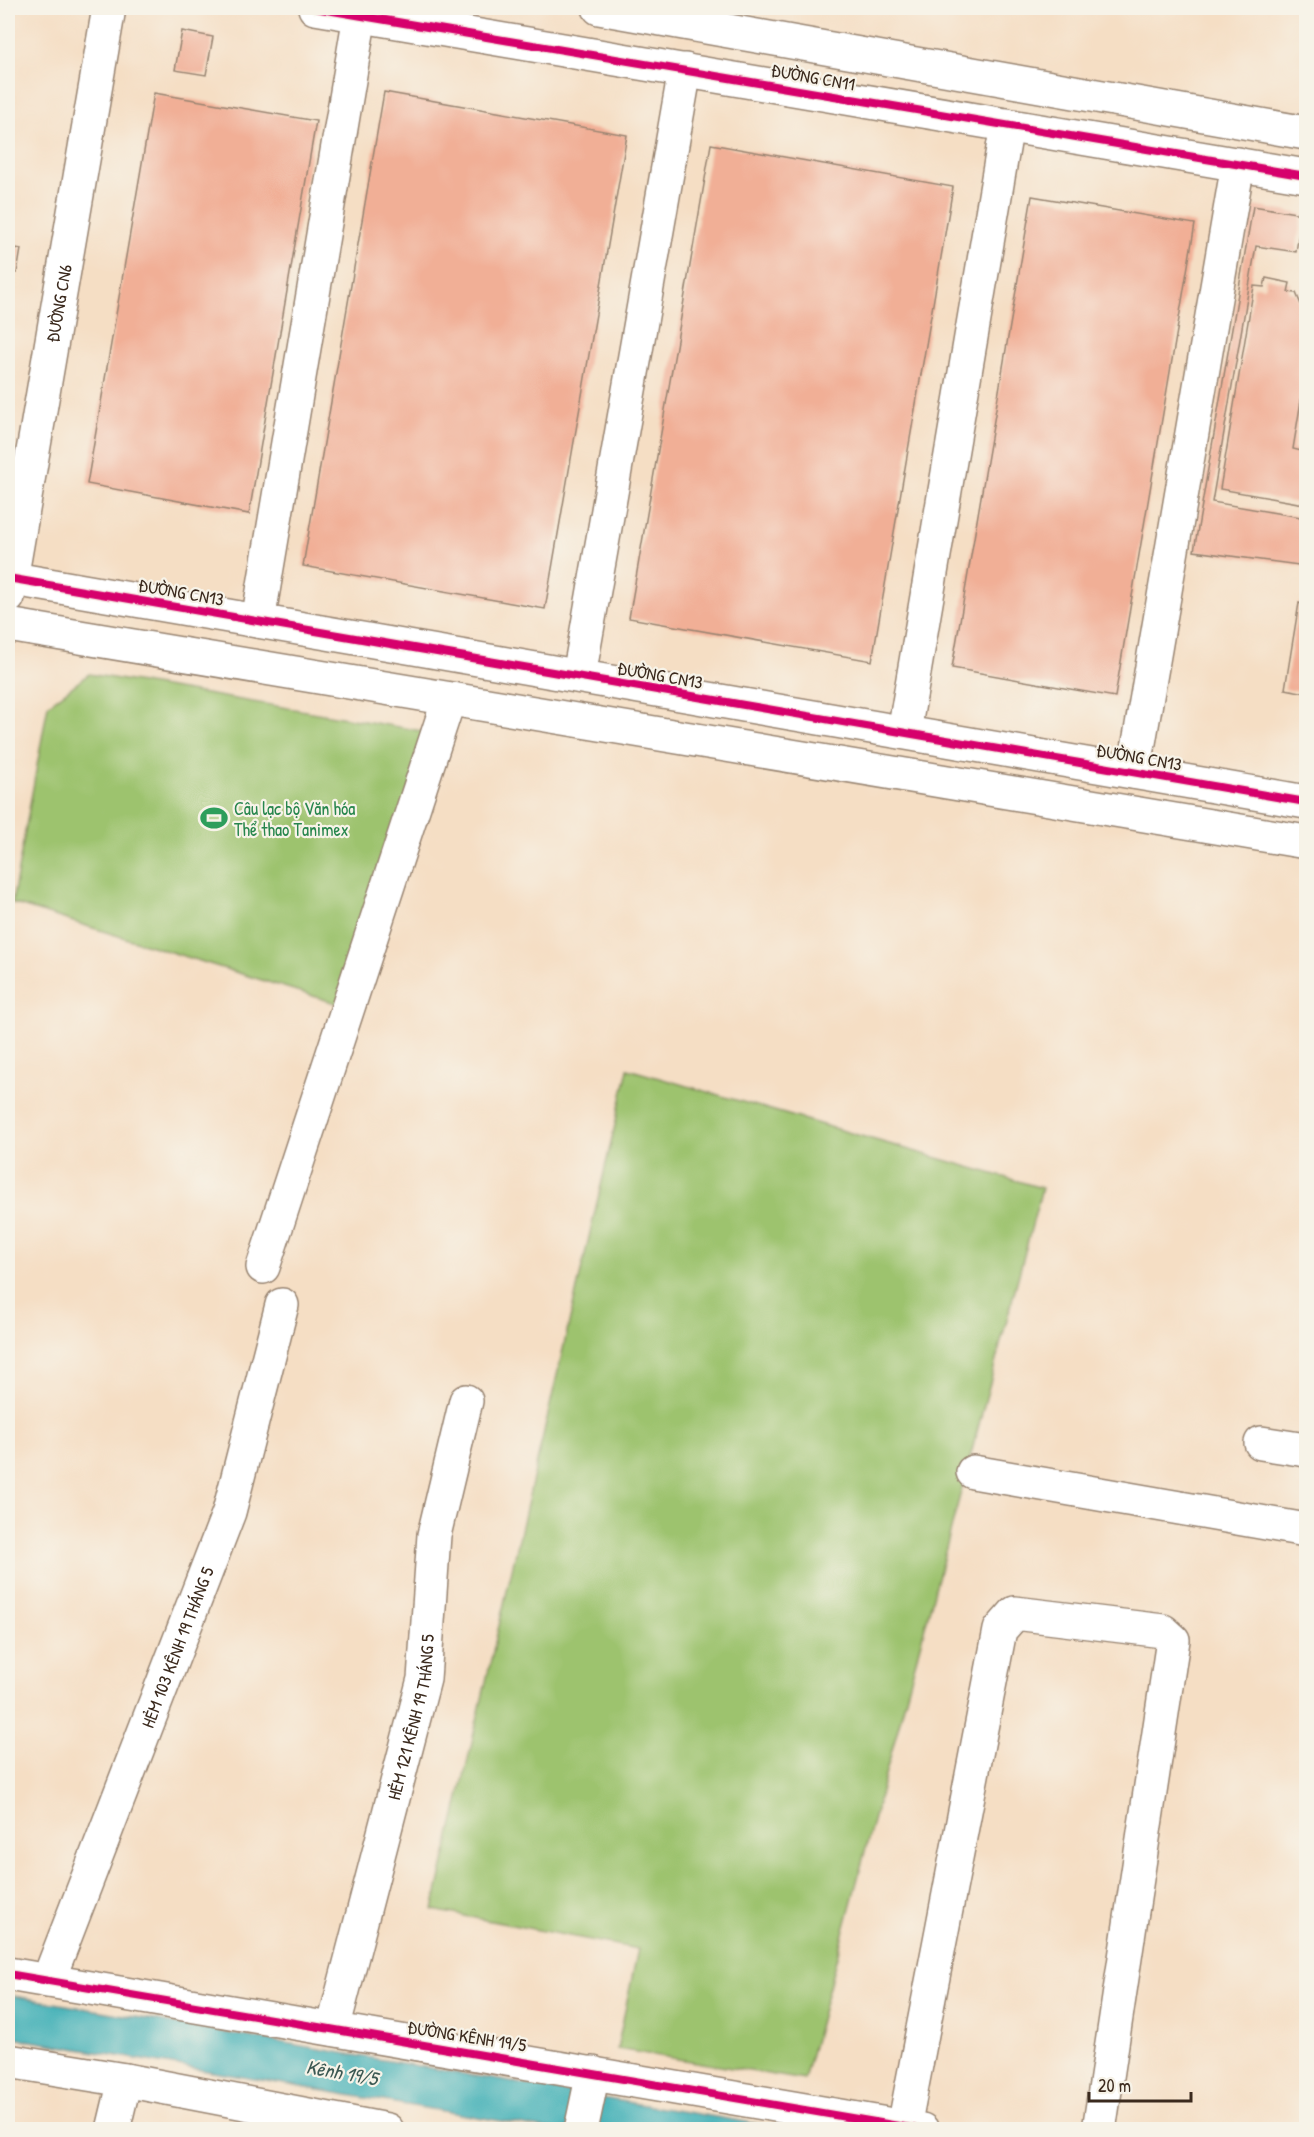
<svg xmlns="http://www.w3.org/2000/svg" width="1314" height="2137" font-family="'Patrick Hand',sans-serif">
<rect width="100%" height="100%" fill="#f7f3e8"/>
<filter id="ink" filterUnits="userSpaceOnUse"><feTurbulence type="fractalNoise" baseFrequency=".0167" numOctaves="2"/><feDisplacementMap in="SourceGraphic" scale="12" xChannelSelector="R" yChannelSelector="G"/><feConvolveMatrix kernelMatrix="1 2 1 2 8 2 1 2 1" color-interpolation-filters="sRGB"/></filter>
<filter id="wash" filterUnits="userSpaceOnUse"><feTurbulence type="fractalNoise" baseFrequency=".008" numOctaves="4" result="noise"/><feDisplacementMap in="SourceGraphic" scale="24" xChannelSelector="R" yChannelSelector="G"/><feGaussianBlur stdDeviation="1.35" result="paint"/><feColorMatrix in="noise" values="0 0 0 0 0 0 0 0 0 0 0 0 0 0 0 0 0 1.4 0 .05"/><feComposite in="paint" operator="in"/></filter>
<g filter="url(#wash)">
<rect width="100%" height="100%" fill="#f5dec4"/>
<path fill="#9dc36e" stroke="#6c7646" stroke-width="1.5" d="M89 674 428 732 339 1004 12 903 48 705Z
M628 1069 1042 1188 804 2080 617 2049 638 1949 433 1910Z"/>
<path fill="#3eafb6" stroke="#3c6c6a" stroke-width="1.5" d="M8 1995 574 2093 568 2129H547L8 2037Z
M596 2097 789 2129 591 2130Z"/>
<g id="blocks">
<path fill="#f1af96" d="M182 31 213 37 206 75 175 70Z
M384 92 627 135 545 609 303 566Z
M154 93 316 121 249 514 87 484Z
M711 144 953 187 872 661 629 618Z
M1032 196 1195 224 1115 697 952 668Z
M1253 206 1302 214 1296 252 1256 246 1212 502 1306 518V566L1194 551Z
M8 247 21 249 17 273 8 271Z
M1266 278 1290 283 1288 292 1296 293 1306 316V392L1302 395 1293 449 1306 452 1304 504 1220 489 1254 286 1264 287Z
M1299 603 1306 605V693L1285 689Z"/>
</g>
</g>
<g filter="url(#ink)">
<use href="#blocks" fill-opacity="0" stroke="#988471" stroke-width="1.5"/>
<g fill="none" stroke-linecap="round" stroke-linejoin="round">
<defs>
<g id="minor">
<path d="M315 8 1306 176"/>
<path d="M599 8 1306 133"/>
<path d="M8 578 1306 802"/>
<path id="s1" d="M8 597 109 8"/>
<path d="M258 621 360 15"/>
<path d="M8 625 1306 842"/>
<path d="M579 676 685 70"/>
<path d="M904 732 1007 125"/>
<path d="M1134 772 1238 164"/>
<path d="M263 1267 449 699"/>
<path d="M1261 1443 1306 1450"/>
<path d="M973 1472 1306 1530"/>
<path d="M8 1974 922 2130"/>
<path id="s2" d="M48 1981 229 1512 282 1305"/>
<path id="s3" d="M333 2029 424 1679 434 1535 466 1401"/>
<path d="M8 2061 125 2080 387 2130"/>
<path d="M904 2127 1000 1630 1015 1613 1163 1631 1173 1640 1099 2130"/>
<path d="M113 2130 125 2080"/>
<path d="M581 2130 593 2073"/>
</g>
</defs>
<use href="#minor" stroke="#988471" stroke-width="36"/>
<use href="#minor" stroke="#fff" stroke-width="33"/>
<defs>
<path id="cycleway" d="M315 8 1306 176
M8 578 1306 802
M8 1974 922 2130"/>
</defs>
<use href="#cycleway" stroke="#f7f3e8" stroke-width="11"/>
<use href="#cycleway" stroke="#d6006c" stroke-width="8"/>
</g>
</g>
<defs>
<symbol id="stadium-bare" viewBox="-9 -9 18 18"><path d="M0-5a6.5 5 0 1 0 0 10a6.5 5 0 1 0 0-10ZM-3.5-1.8h7v3.6h-7Z" fill="#2e9e5b" stroke="#f7f3e8" stroke-width="2.5" paint-order="stroke"/></symbol>
</defs>
<g fill-rule="evenodd">
<use href="#stadium-bare" x="195" y="799" width="38" height="38"/>
</g>
<g text-anchor="middle" dominant-baseline="central" stroke-width="4.5" stroke-linejoin="round" paint-order="stroke">
<g font-size="18" fill="#3b2a1e" stroke="#f7f3e8">
<text transform="translate(813 77) rotate(10)">ĐƯỜNG CN11</text>
<text stroke="none"><textPath href="#s1" startOffset="298">ĐƯỜNG CN6</textPath></text>
<text transform="translate(181 592) rotate(10)">ĐƯỜNG CN13</text>
<text transform="translate(660 675) rotate(10)">ĐƯỜNG CN13</text>
<text transform="translate(1139 757) rotate(10)">ĐƯỜNG CN13</text>
<text stroke="none"><textPath href="#s2" startOffset="358">HẺM 103 KÊNH 19 THÁNG 5</textPath></text>
<text stroke="none"><textPath href="#s3" startOffset="322">HẺM 121 KÊNH 19 THÁNG 5</textPath></text>
<text transform="translate(467 2036) rotate(9)">ĐƯỜNG KÊNH 19/5</text>
</g>
<g font-size="18" fill="#27864d" stroke="#f7f3e8" text-anchor="start">
<text x="234" y="808">Câu lạc bộ Văn hóa<tspan x="234" dy="21">Thể thao Tanimex</tspan></text>
</g>
<g font-size="20" font-style="italic" fill="#3c5953" stroke="#f7f3e8">
<text transform="translate(342 2072) rotate(10)">Kênh 19/5</text>
</g>
</g>
<rect width="1314" height="2137" fill="none" stroke="#f7f3e8" stroke-width="30"/>
<path d="M1089 2092v9h102v-9" fill="none" stroke="#3b2a1e" stroke-width="3"/>
<text x="1098" y="2092" font-size="18" fill="#3b2a1e" stroke="#f7f3e8" stroke-width="4.5" paint-order="stroke">20 m</text>
</svg>
